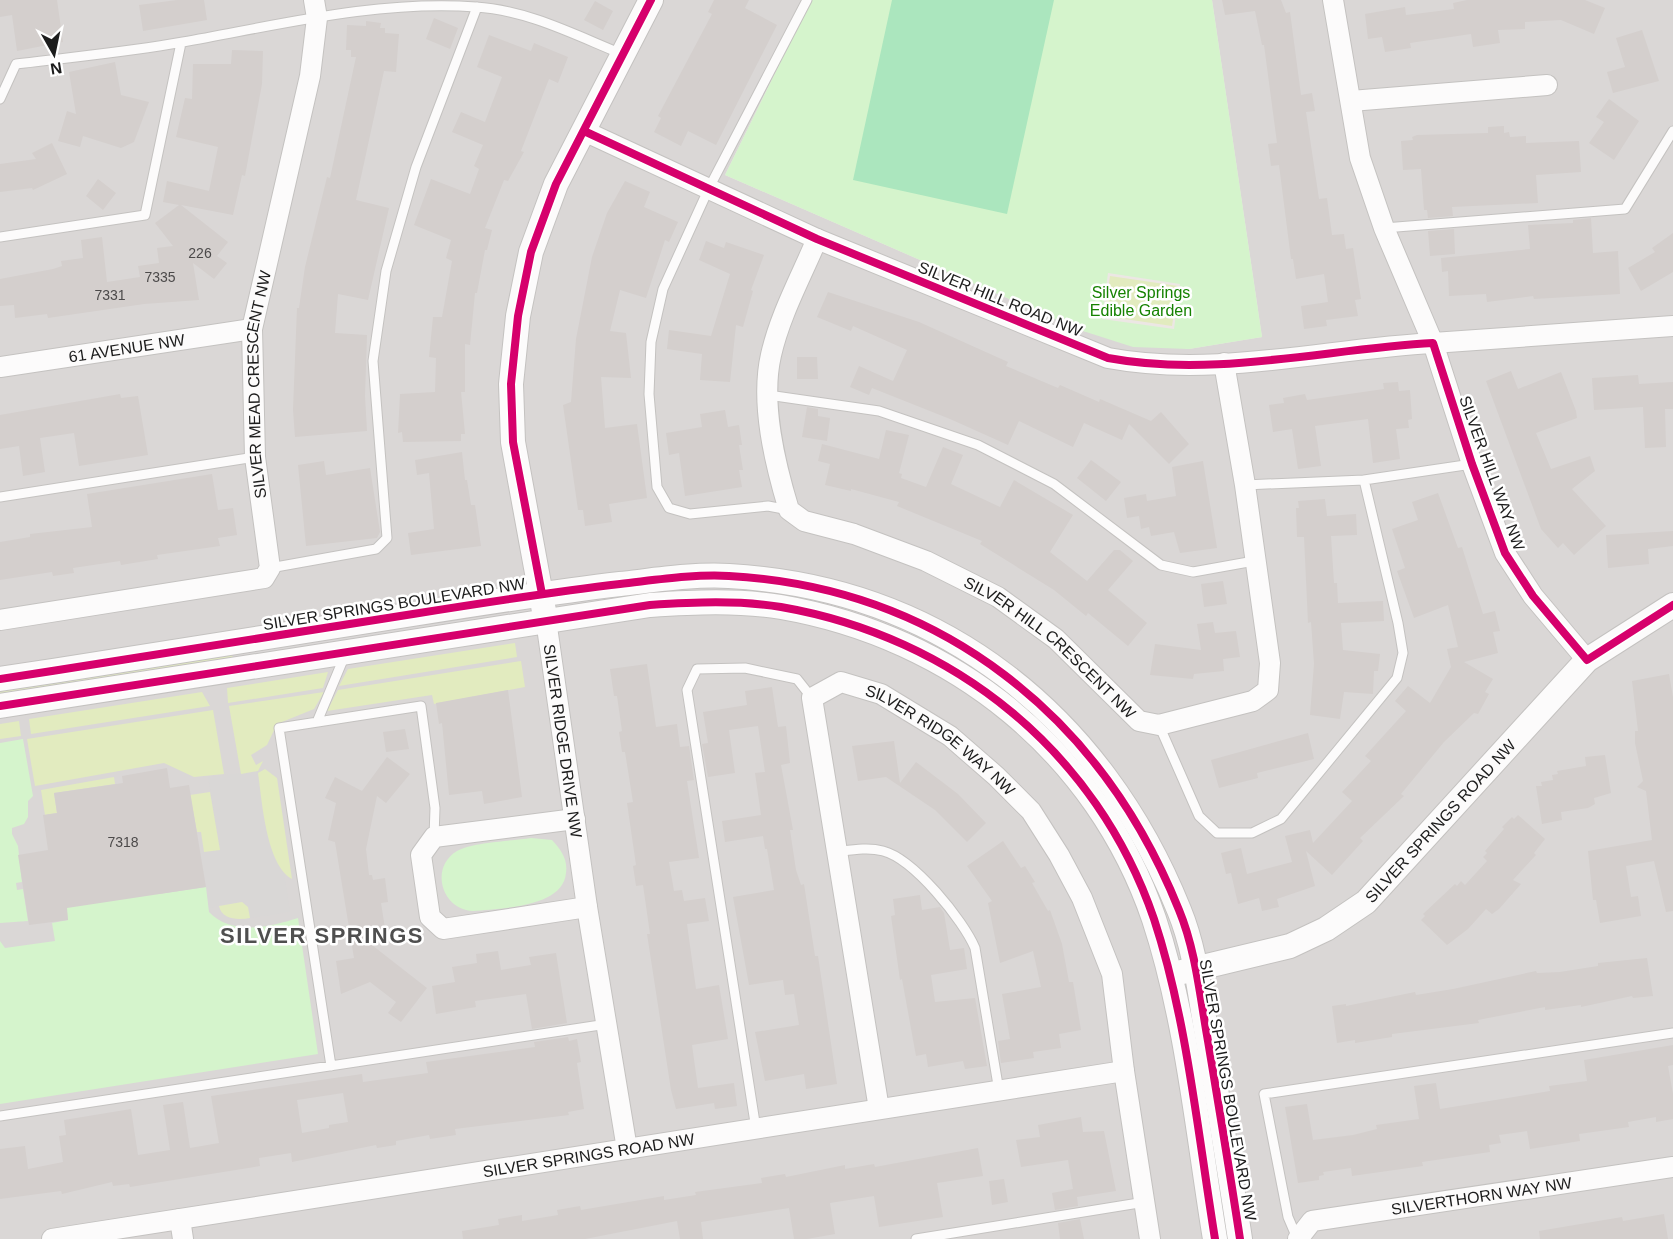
<svg xmlns="http://www.w3.org/2000/svg" width="1673" height="1239" font-family="Arial,sans-serif">
<rect width="100%" height="100%" fill="#ece7e4"/>
<path fill="#dad7d6" d="M0 0H811L725 175 1083 331 1189 349 1262 337 1212 0H1673V1239H0Z"/>
<path fill="#d9d7d6" d="M258 771 267 834 284 874 290 912 250 918 248 907 242 902 209 908 200 853 220 850 208 777Z"/>
<path fill="#e2ebbf" d="M1110 276 1178 286 1172 326 1104 316Z
M515 643 517 657 339 686 348 669Z
M231 650 233 659 0 699V687Z
M521 661 525 687 434 704 432 695 327 711 338 690Z
M328 672 323 688 228 703 227 688Z
M202 692 210 706 31 734 29 719Z
M324 692 314 709 277 724 267 745 251 755 256 765 263 761 258 771 241 774 229 706Z
M213 710 224 774 194 777 164 763 35 786 27 739Z
M19 721 21 736 0 739V724Z
M265 769 277 778 292 879C266 865 262 800 258 773Z
M114 777 115 784 54 793 57 813 45 815 41 790Z
M210 792 220 850 204 852 201 832H197L190 795Z
M242 902 248 907 250 918C238 920 222 920 219 906Z"/>
<path fill="#d5f4cc" fill-rule="evenodd" d="M811 0H1212L1262 337 1189 349 1133 347 1083 331 725 175ZM1108 273 1180 284 1174 329 1102 319Z
M23 739 33 796 28 801V817L24 824 12 828V834L18 846 22 882 16 883 17 890 23 889 28 921 0 923V743Z
M531 838 552 840C561 850 568 859 566 873 563 908 500 908 473 911 442 910 429 868 457 851 472 842 513 841 531 838Z
M63 884 159 894 206 887 209 912C232 936 270 927 298 918L318 1054 0 1104V941L5 948 55 941 52 923 68 920Z"/>
<path fill="#abe6be" d="M892 0H1054L1007 214 853 180Z"/>
<path fill="#d4cfcd" fill-rule="evenodd" d="M0 0H57L63 42 17 51 12 15 0 17Z
M177 0H204L207 20 143 31 139 5Z
M714 0H749L745 8 777 25 716 145 688 131 681 146 654 132 661 118 658 116 712 14 708 12Z
M1222 0H1281L1286 13 1290 12 1301 95 1312 93 1315 111 1306 112 1319 199 1327 198 1332 235 1344 234 1346 249 1353 248 1361 299 1355 300 1358 316 1326 320 1327 326 1304 329 1301 306 1328 302 1324 274 1296 279 1293 259H1291L1279 165 1271 166 1268 144 1277 143 1264 45H1262L1255 11 1225 15Z
M1467 0H1585L1605 8 1594 34 1561 20 1525 22V29L1498 30 1500 43 1473 47 1471 34 1410 43 1411 48 1385 52 1382 37 1368 39 1365 14 1405 7 1406 15 1431 12 1454 9 1453 3Z
M595 1 613 11 603 30 584 20Z
M434 18 458 28 450 49 426 39Z
M366 21 381 23 380 28H385V33L399 34 396 72 384 71 356 200 389 208 368 300 338 294 335 333 367 335 365 396 367 431 295 437 293 410 297 308H299L305 267 327 177 330 178 356 57H351V50H346L347 25 366 26Z
M1642 30 1659 81 1613 93 1607 72 1625 67 1616 38Z
M489 35 531 51 534 43 568 57 558 83 549 79 521 151 524 152 508 181 504 180 485 228 492 230 487 250H485L477 293H475L470 345 465 344V392H461L465 434H461V441L403 442 402 432 398 433 400 394 435 392 436 358 429 357 433 317H442L452 261 446 258 451 240 414 225 431 179 470 194 479 169 474 166 483 145 452 132 461 112 485 122 502 77 477 67Z
M232 50 263 51 262 84 245 176 242 175 233 215 181 205 228 242 217 256 227 263 214 279 193 263 199 300 144 304 48 318 47 314 15 318 14 305 0 306V279L53 269 62 266 61 261 83 258 81 240 102 237 107 282 140 277 138 266 159 263 157 248 173 246 155 223 179 205 163 202 167 181 209 191 218 147 176 137 185 98 192 99 193 64H231Z
M115 62 121 95 149 102 134 142 121 148 83 136 80 147 58 141 67 111 76 114 69 72Z
M1609 99 1639 121 1614 160 1589 143 1604 122 1596 117Z
M1504 126V133L1509 132 1510 137 1526 136V143L1579 141 1581 172 1536 175 1538 203 1452 207 1453 216 1428 218 1427 210H1424L1421 169 1403 170 1401 141 1413 140 1412 137 1417 135 1488 133V127Z
M52 143 67 174 33 190 32 188 0 192V164L36 159 32 153Z
M98 179 116 193 103 210 86 196Z
M625 181 650 192 644 207 678 222 669 242 665 240 646 298 620 290 610 331 626 333 631 378 601 377 605 428 637 424 647 498 609 504 612 522 585 526 583 510H578L563 405 571 402 576 339 592 257 607 213Z
M1591 218 1593 253 1618 251 1620 294 1534 299 1533 296 1487 302 1486 294 1449 296 1448 271 1442 272 1441 258 1530 249 1528 225 1573 223V220Z
M1454 229 1455 254 1430 256 1428 231Z
M1673 233V272L1641 291 1628 268 1655 252 1652 248Z
M706 241 724 248 726 242 764 255 751 290 753 291 743 327 736 325 730 382 700 380 702 354 667 349 669 330 711 336 730 274 699 260Z
M828 292 919 322 1008 362 1006 366 1058 388 1060 385 1099 402 1100 399 1151 421 1161 412 1189 444 1169 464 1129 424 1122 440 1084 423 1073 447 1019 421 1008 445 950 419 872 388 869 395 850 387 859 366 893 381 907 350 853 326 851 331 817 317Z
M797 357H817L818 379H797Z
M1511 371 1518 389 1561 372 1576 411 1577 418 1536 433 1551 469 1590 456 1595 471 1572 489 1606 526 1574 555 1563 543 1558 548 1541 529 1486 381Z
M1638 375 1639 384 1673 382V409H1665L1666 447 1645 448 1643 407 1594 410 1592 378Z
M1398 382 1399 391 1410 390 1412 419 1408 420 1409 428 1396 429 1400 459 1373 463 1368 419 1315 426 1321 466 1298 469 1292 429 1273 432 1269 405 1284 403 1283 398 1305 394 1307 400 1384 389 1383 383Z
M120 394 121 398 138 396 148 455 79 466 74 433 40 438 45 472 23 476 19 446 0 449V415Z
M807 407 818 409V416L830 418 827 441 802 437Z
M725 410 728 427 739 425 742 445H739L743 470H739L742 487 685 496 679 453 669 455 666 433 702 427 700 414Z
M886 430 909 435 899 473 902 474 901 478 926 487 943 447 963 455 951 484 1000 507 1014 480 1073 515 1050 552 1087 581 1114 550H1120L1133 561 1108 590 1147 623 1128 646 1088 613 1086 616 1054 590 980 544 982 541 897 506 899 502 851 489V491L825 485 830 464 818 461 822 444 879 459Z
M462 452 465 480H467L471 505H475L481 546 411 555 408 533 434 529 429 473 417 475 415 460Z
M1091 460 1121 482 1106 501 1077 478Z
M324 461 326 475 370 468 380 532 377 538 306 546 298 465Z
M1203 461 1217 548 1180 553 1174 532 1151 536 1149 527 1141 529 1139 516 1127 518 1124 498 1146 494 1147 501 1176 496 1172 467Z
M212 474 218 510 233 508 237 535 218 538 220 546 157 555 158 559 121 565 120 561 73 568 74 573 53 576 52 572 0 580V542L30 537V534L92 527 87 494Z
M1438 493 1458 548 1462 547 1483 614 1495 611 1500 631 1493 632 1498 653 1464 662 1493 679 1485 692 1489 694 1478 714 1474 713 1444 742 1401 794 1404 796 1360 838 1363 841 1332 875 1306 851 1315 886 1277 899 1279 907 1262 911 1259 898 1238 904 1231 873 1226 874 1221 853 1241 848 1247 874 1292 862 1285 836 1310 830 1313 843 1352 801 1342 792 1371 761 1365 756 1406 711 1395 701 1408 686 1430 703 1451 667 1447 649 1458 647 1448 605 1414 618 1397 571 1405 568 1392 529 1418 520 1412 502Z
M1325 499 1327 516 1356 514 1357 535 1331 536 1334 583H1337L1338 603 1383 601 1384 621 1341 623 1343 650 1380 654 1378 671H1374L1373 694 1344 692 1340 719 1310 715 1314 664 1311 622 1308 623 1304 537H1297L1296 508H1299L1298 501Z
M1673 531V546L1648 549 1649 564 1608 568 1606 535Z
M1223 581 1227 604 1204 607 1201 584Z
M1213 622 1215 633 1236 631 1240 657 1223 659 1224 671 1194 674 1193 679 1150 675 1155 644 1201 650 1197 624Z
M647 664 656 727 677 724 680 747 689 746 694 780 687 781 699 858 669 862 674 891 682 890 684 901 705 898 709 921 687 924 696 989 719 985 728 1039 692 1045 698 1088 734 1083 737 1106 715 1109 714 1103 676 1109 671 1090 647 934H650L643 885 636 886 633 866 636 865 627 803 633 802 625 752H622L619 732 622 731 617 696H614L610 669Z
M1669 674 1673 697V911L1666 912 1654 861 1626 866 1631 897 1638 896 1641 916 1600 923 1596 900H1593L1588 851 1652 840 1646 791 1637 787 1643 781 1635 743V731H1638L1632 681Z
M772 687 778 727 786 726 790 763 781 765 793 830H790L796 870 801 885 804 884 815 956H818L837 1084 806 1089 804 1074 765 1081 755 1032 799 1025 794 994 785 995 783 980 749 985 733 897 774 890 767 849H765L763 836 725 842 722 821 761 815 755 773 765 772 758 726 729 730 735 773 708 777 702 744 708 743 703 712 747 705 745 691Z
M508 690 522 797 484 804 482 791 449 795 442 723 439 724 436 703Z
M405 729 409 749 386 752 383 732Z
M1308 733 1314 759 1257 773 1258 778 1219 788 1211 760Z
M894 741 900 783 916 762 958 794 986 823 967 842 935 810 886 777 858 781 852 746Z
M1605 755 1611 793 1594 798 1595 804 1588 808 1561 812 1562 820 1542 824 1536 786H1542L1541 782 1553 780 1552 775 1558 774 1557 771 1586 766 1585 757Z
M387 757 410 774 386 803 377 796 366 849 369 875H372L373 880 385 878 388 902 381 903 387 941 368 942 427 988 401 1022 388 1013 396 1002 370 982 341 994 336 961 354 958 335 842 328 840 336 803 325 798 335 777 362 791Z
M167 768 170 788 189 785 206 887 67 908 68 920 29 925 18 855 48 850 43 815 57 813 54 793 123 783 122 776Z
M1518 815 1545 839 1534 853 1536 855 1513 880 1521 884 1499 909 1492 914 1486 909 1468 929 1447 945 1421 920 1425 916 1423 914 1455 884 1457 886 1461 881 1465 885 1487 861 1483 857 1487 853 1485 851 1504 829 1502 827 1512 817 1514 819Z
M1003 841 1021 868 1025 866 1035 882 1032 883 1048 911 1050 910 1062 944 1069 982H1073L1081 1030 1059 1034 1061 1048 1033 1052 1034 1058 1001 1063 998 1041 1010 1039 1002 994 1041 987 1033 951 1000 963 988 903 992 901 967 866Z
M920 895 922 910 940 907 944 913 950 950 964 948 967 969 931 975 935 1002 975 998 987 1066 965 1069 963 1061 928 1067 926 1054 916 1056 902 979 900 980 891 916 895 915 893 899Z
M498 951 501 970 531 965 529 957 556 953 567 1023 532 1029 526 994 475 1001 476 1007 436 1014 432 986 455 982 452 967 477 963 476 954Z
M1647 958 1653 996 1633 998 1632 996 1581 1007V1005L1545 1010V1007L1478 1020 1479 1023 1392 1034V1037L1355 1043V1040L1337 1043 1332 1006 1346 1004V1006L1415 992 1416 995 1453 989 1536 971 1537 973 1560 972 1598 966V963Z
M568 1037 569 1041 577 1039 581 1062 577 1063 584 1109 568 1112 569 1115 455 1129 456 1135 430 1139 429 1135 396 1141V1145L377 1148 376 1145 292 1162 291 1153 259 1158 260 1166 130 1187 129 1184 113 1186 112 1182 62 1194 61 1191 0 1199V1149L25 1146 28 1169 63 1162 59 1136 66 1135 64 1120 131 1109 138 1155 170 1150 163 1105 183 1102 190 1148 219 1143 211 1096 362 1074 363 1082 428 1073 426 1062 535 1047 534 1042ZM343 1093 348 1122 329 1125V1128L302 1133 297 1100Z
M1673 1045V1065L1668 1066 1673 1094V1119L1656 1122V1117L1628 1122 1629 1127 1579 1134 1580 1141 1530 1149 1527 1131 1499 1135 1501 1143 1489 1145 1490 1152 1422 1162 1423 1166 1352 1176 1351 1168 1323 1172 1324 1175 1319 1176V1180L1298 1183 1285 1107 1307 1104 1313 1140 1353 1135 1377 1129 1376 1125 1419 1119 1414 1086 1436 1083 1440 1109 1550 1091 1549 1086 1587 1081 1584 1060Z
M1081 1117 1083 1132 1104 1131 1116 1191 1077 1197 1078 1206 1055 1210 1052 1193 1073 1189 1068 1160 1021 1167 1016 1140 1040 1137 1038 1125Z
M978 1148 983 1176 937 1183 943 1217 879 1227 874 1196 830 1203 835 1234 807 1239H794L789 1208 701 1222 703 1239H680L677 1221 585 1239H463L462 1231 499 1225 498 1219 522 1215V1221L558 1215 557 1210 580 1206 581 1210 664 1196V1200L696 1195 695 1192 762 1183 761 1178 785 1174 786 1177 845 1165V1169L874 1164 875 1167Z
M1004 1179 1008 1202 992 1205 989 1181Z
M1664 1214 1668 1239H1540L1539 1231 1622 1217 1623 1221Z
M1080 1219 1084 1239H1060L1058 1223Z"/>
<g fill="none" stroke-linecap="round" stroke-linejoin="round">
<defs>
<path id="service" d="M0 99 16 64C72 57 128 52 183 42 279 25 377 0 476 7 527 10 575 35 622 54
M1384 228 1625 209 1673 131
M0 237 145 215 181 43
M768 395 879 411 978 445 1054 484 1161 565 1193 572 1254 561
M1245 485 1364 480 1472 464
M0 497 255 457
M789 510 768 506 690 514 669 508 657 487 649 394 651 342 663 289 709 188 807 0
M270 568 376 549 387 538 373 361 386 271 416 167 477 7
M317 722 345 655
M1159 725 1199 816 1217 833H1252L1281 819 1397 678 1403 653 1398 623 1364 480
M837 852C852 850 868 847 883 851 914 859 963 920 975 948L999 1091
M331 1066 279 728 421 706 435 808 434 837
M0 1116 607 1024
M756 1129 687 690 697 669 745 668 797 679 812 698
M1297 1238 1288 1217 1264 1094 1673 1033
M916 1239 1145 1202"/>
<g id="minor">
<path d="M1333 0 1360 158 1384 228 1433 343 1673 326"/>
<path d="M1351 101 1547 85"/>
<path d="M584 131 817 239 1108 358C1215 378 1325 349 1433 343L1472 464 1505 553 1533 596 1587 660"/>
<path id="s1" d="M817 239C801 277 780 315 771 355 760 403 775 464 789 510L804 521 854 534 926 561 998 597 1056 639 1139 721 1159 725 1253 701 1268 690 1270 663 1245 485 1224 363"/>
<path id="s2" d="M0 367 252 329"/>
<path id="s3" d="M0 620 264 578 270 568 255 457 252 329 310 76 317 18 314 0"/>
<path id="s4" d="M546 620 587 907 627 1149"/>
<path d="M575 819 434 837 421 855 430 917 443 929 587 907"/>
<path id="s5" d="M879 1109 812 698 841 682 881 694 950 736 996 776 1031 811 1059 855 1082 898 1112 974 1124 1071 1150 1239"/>
<path d="M180 1219 183 1239"/>
<path id="s6" d="M52 1239 1124 1071"/>
<path id="s7" d="M1298 1239 1312 1221 1673 1167"/>
</g>
<g id="tertiary">
<path d="M544 611 513 442 511 384 518 316 531 252 556 184 651 0"/>
<path d="M0 679C138 658 276 636 413 614 482 603 551 592 620 584 656 580 693 574 729 576 941 588 1101 716 1179 910 1196 951 1200 997 1208 1041 1219 1107 1230 1173 1240 1239"/>
<path d="M0 706 650 605C694 602 738 600 781 607 954 637 1097 752 1154 919 1187 1019 1198 1135 1215 1239"/>
<path id="s8" d="M1182 972 1290 946 1326 929 1366 902 1587 660 1673 605"/>
</g>
</defs>
<use href="#service" stroke="#c4c2c0" stroke-width="11"/>
<use href="#minor" stroke="#c4c2c0" stroke-width="22"/>
<use href="#tertiary" stroke="#c4c2c0" stroke-width="26"/>
<use href="#service" stroke="#fcfbfb" stroke-width="9"/>
<use href="#minor" stroke="#fcfbfb" stroke-width="20"/>
<use href="#tertiary" stroke="#fcfbfb" stroke-width="24"/>
<defs>
<path id="cycleway" d="M584 131 817 239 1108 358C1215 378 1325 349 1433 343L1472 464 1505 553 1533 596 1587 660 1673 605
M542 594 513 442 511 384 518 316 531 252 556 184 651 0
M0 679C138 658 276 636 413 614 482 603 551 592 620 584 656 580 693 574 729 576 941 588 1101 716 1179 910 1196 951 1200 997 1208 1041 1219 1107 1230 1173 1240 1239
M0 706 650 605C694 602 738 600 781 607 954 637 1097 752 1154 919 1187 1019 1198 1135 1215 1239"/>
</defs>
<use href="#cycleway" stroke="#fff" stroke-width="11"/>
<use href="#cycleway" stroke="#d6006c" stroke-width="8"/>
</g>
<g text-anchor="middle" dominant-baseline="central" stroke-width="5" stroke-linejoin="round" paint-order="stroke">
<g font-size="14" fill="#4c4a4a">
<text x="200" y="253">226</text>
<text x="160" y="277">7335</text>
<text x="110" y="295">7331</text>
<text x="123" y="842">7318</text>
</g>
<g font-size="16" fill="#168202" stroke="#fff">
<text x="1141" y="292">Silver Springs<tspan x="1141" dy="18">Edible Garden</tspan></text>
</g>
<g font-size="16" fill="#1c1c1c" stroke="#fff">
<text transform="translate(1000 299) rotate(22)">SILVER HILL ROAD NW</text>
<text stroke="none"><textPath href="#s2" startOffset="128">61 AVENUE NW</textPath></text>
<text stroke="none"><textPath href="#s3" startOffset="464">SILVER MEAD CRESCENT NW</textPath></text>
<text transform="translate(1492 473) rotate(70)">SILVER HILL WAY NW</text>
<text transform="translate(394 604) rotate(-9)">SILVER SPRINGS BOULEVARD NW</text>
<text stroke="none"><textPath href="#s1" startOffset="582">SILVER HILL CRESCENT NW</textPath></text>
<text stroke="none"><textPath href="#s4" startOffset="122">SILVER RIDGE DRIVE NW</textPath></text>
<text stroke="none"><textPath href="#s5" startOffset="566">SILVER RIDGE WAY NW</textPath></text>
<text stroke="none"><textPath href="#s8" startOffset="309">SILVER SPRINGS ROAD NW</textPath></text>
<text transform="translate(1228 1090) rotate(80)">SILVER SPRINGS BOULEVARD NW</text>
<text stroke="none"><textPath href="#s6" startOffset="543">SILVER SPRINGS ROAD NW</textPath></text>
<text stroke="none"><textPath href="#s7" startOffset="194">SILVERTHORN WAY NW</textPath></text>
</g>
<g font-size="22" font-weight="bold" letter-spacing="1.5" fill="#4f4f4f" stroke="#fff">
<text x="322" y="935">SILVER SPRINGS</text>
</g>
</g>
<g transform="translate(54 54) rotate(171)" stroke="#ffffff" stroke-width="4.5" paint-order="stroke">
<path d="M0-4.5L10 22L0 15L-10 22Z" fill="#1c1c1c"/>
<text y="-9" font-size="16" font-weight="bold" text-anchor="middle" fill="#1c1c1c">N</text>
</g>
</svg>
